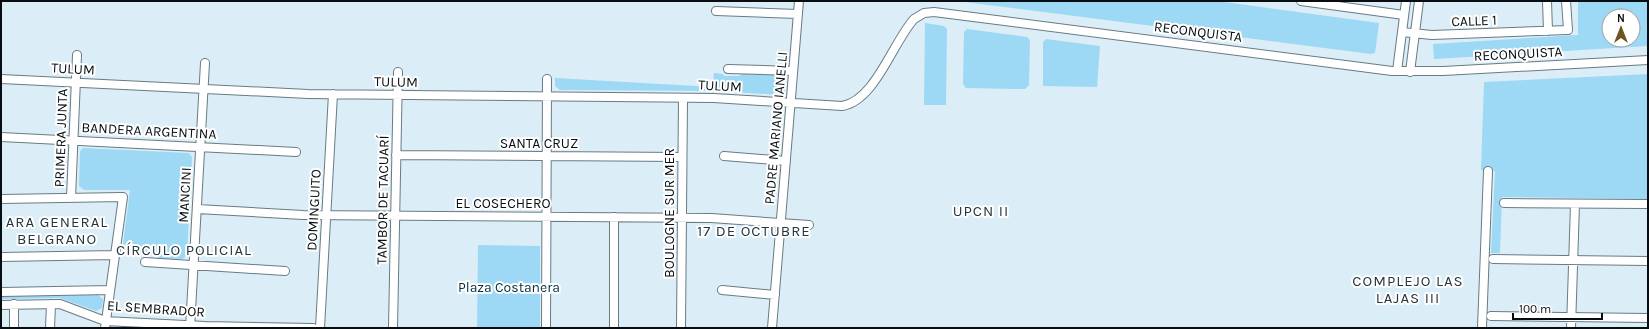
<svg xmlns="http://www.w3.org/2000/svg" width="1649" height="329" font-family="Karla,sans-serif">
<rect width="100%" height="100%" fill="#dbeef7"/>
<path fill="#9dd8f5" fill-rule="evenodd" d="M957 1H1217L1379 23 1375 53 1371 54Z
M1578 1H1648V46L1434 59 1433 44 1578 35ZM1609 16H1633V40H1609Z
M925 23 944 26 947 29 946 105H924Z
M967 29 1027 37 1030 40 1029 85 1025 89 966 88 963 84 964 32Z
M1046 39 1100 46 1097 87 1043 86V42Z
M714 73 723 74 724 76H739L742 74 783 75 786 78 785 92 781 95 714 91 560 90 555 86V78L713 87Z
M1648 74V199L1502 197 1500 253H1491L1495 171 1481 170 1484 82Z
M83 148 189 153 192 157 187 255 183 259 158 258 156 255 122 252 130 190H84L79 186 80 151Z
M478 245 540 246V328H477Z
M98 295 103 299 102 308 96 311 60 298 1 299V296Z"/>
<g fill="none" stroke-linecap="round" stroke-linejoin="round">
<defs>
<path id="minor" d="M1301 1 1404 15
M1547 1 1548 31
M716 11 798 14
M1402 32 1432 35 1568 30 1566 1
M728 69 793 71
M1397 71 1406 1
M1410 72 1419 1
M1 79 308 94 714 98 842 106C875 101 893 42 914 19L924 13 934 12 1392 71H1443L1648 60
M1 137 296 152
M396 155 682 157
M724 156 786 161
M71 198 77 55
M1 199 123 197 105 328
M1504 203 1648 204
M197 209 303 215 711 218 809 225
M1 257 115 255
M1493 259 1648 261
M145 262 285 271
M722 290 775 295
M1 292 110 290
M14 304V328
M1 305 60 304 105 321 205 326 313 328
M1491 316 1648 318
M50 328 51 304
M190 328 205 63
M320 328 333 94
M393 328 398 72
M546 328 547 79
M614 328V217
M681 328 683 98
M772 328 799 1
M1482 328 1488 171
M1571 328 1575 204"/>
</defs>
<use href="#minor" stroke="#697a83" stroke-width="10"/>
<use href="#minor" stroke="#fff" stroke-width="8"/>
</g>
<g text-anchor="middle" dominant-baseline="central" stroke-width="4" stroke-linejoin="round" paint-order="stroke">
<g font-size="14" fill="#070d10" stroke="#fff">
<text transform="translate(1474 21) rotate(-2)">CALLE 1</text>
<text transform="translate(1198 32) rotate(7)">RECONQUISTA</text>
<text transform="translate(1518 54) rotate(-3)">RECONQUISTA</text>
<text transform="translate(73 69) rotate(3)">TULUM</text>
<text transform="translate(396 82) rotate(1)">TULUM</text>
<text transform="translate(720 86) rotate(3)">TULUM</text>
<text transform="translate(776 128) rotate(-85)">PADRE MARIANO IANELLI</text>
<text transform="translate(149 131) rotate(3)">BANDERA ARGENTINA</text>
<text transform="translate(61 138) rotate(-88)">PRIMERA JUNTA</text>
<text x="539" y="143">SANTA CRUZ</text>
<text transform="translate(185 195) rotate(-87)">MANCINI</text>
<text transform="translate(383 200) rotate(-89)">TAMBOR DE TACUARÍ</text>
<text x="503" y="203">EL COSECHERO</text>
<text transform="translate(314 210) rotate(-87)">DOMINGUITO</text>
<text transform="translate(669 213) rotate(-90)">BOULOGNE SUR MER</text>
<text transform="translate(156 309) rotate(4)">EL SEMBRADOR</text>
</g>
<g font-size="14" fill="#063041" stroke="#fff">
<text x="509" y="287">Plaza Costanera</text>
</g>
<g font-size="15" letter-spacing="1" fill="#26363d" stroke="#fff">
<text x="981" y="211">UPCN II</text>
<text x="57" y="222">ARA GENERAL<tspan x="57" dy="17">BELGRANO</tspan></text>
<text x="754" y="231">17 DE OCTUBRE</text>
<text x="184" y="250">CÍRCULO POLICIAL</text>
<text x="1408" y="281">COMPLEJO LAS<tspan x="1408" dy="17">LAJAS III</tspan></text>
</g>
</g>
<rect width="1649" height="329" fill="none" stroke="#070d10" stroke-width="4"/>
<g transform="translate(1621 28)"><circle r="19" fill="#ffffff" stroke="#9c9e9f"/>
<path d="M0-3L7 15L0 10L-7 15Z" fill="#6e5425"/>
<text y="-6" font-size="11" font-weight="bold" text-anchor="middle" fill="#070d10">N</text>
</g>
<path d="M1513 313v6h89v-6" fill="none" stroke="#070d10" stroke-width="2"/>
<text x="1519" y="313" font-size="12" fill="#070d10" stroke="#ffffff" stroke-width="3" paint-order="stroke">100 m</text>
</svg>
